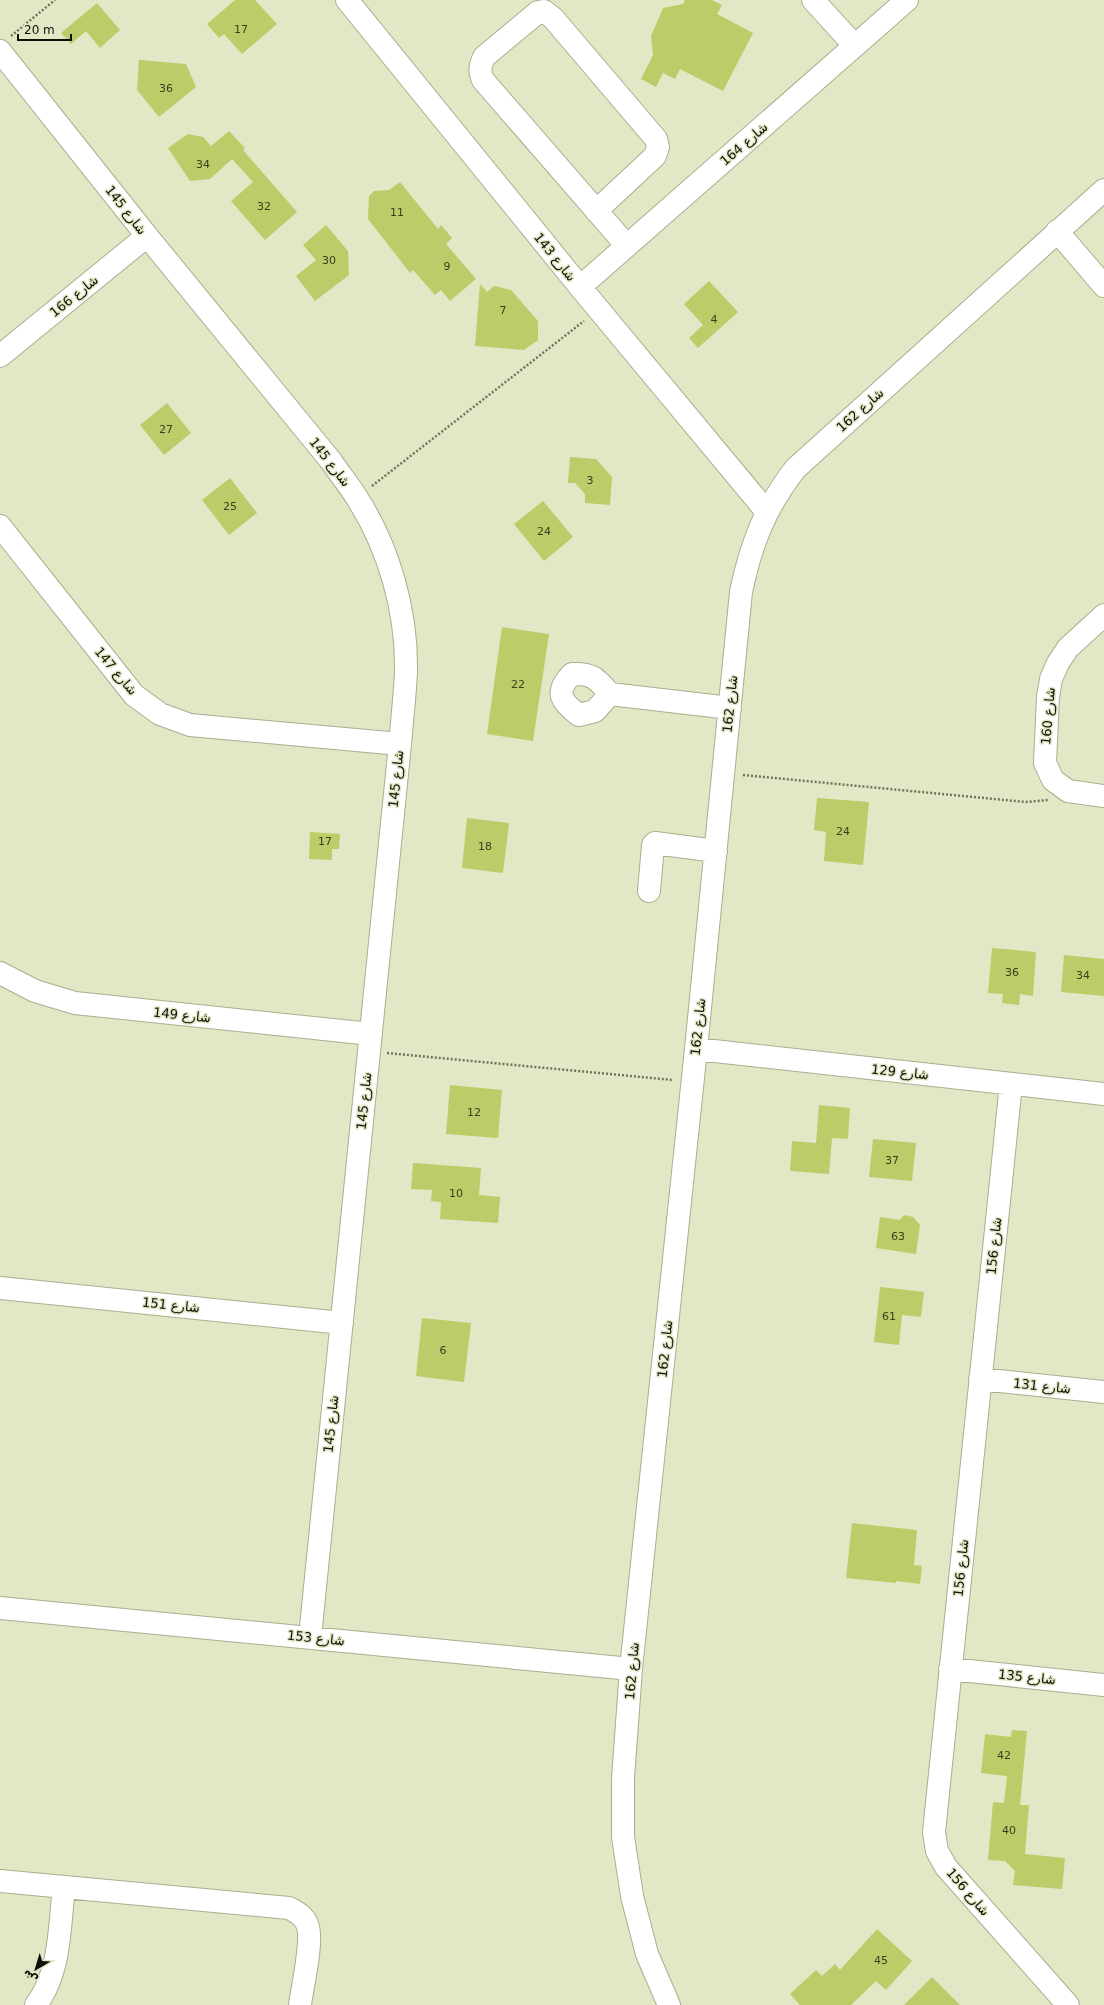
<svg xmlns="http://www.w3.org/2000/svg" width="1104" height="2005" font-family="'DejaVu Sans','Noto Naskh Arabic',sans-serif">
<rect width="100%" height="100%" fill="#e0e8c6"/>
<path fill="#bbcd68" d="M235 0H255L277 24 242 54 224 34 219 38 207 24Z
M685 0H712L722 5 717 14 753 33 723 91 680 69 675 79 663 73 656 87 641 79 653 55 651 36 663 8 683 4Z
M97 3 120 30 100 48 86 31 71 44 61 33Z
M139 60 186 64 196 87 159 117 137 90Z
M229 131 245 148 243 150 297 212 265 240 231 201 253 182 232 159 210 179 190 181 168 148 188 134 203 137 211 146Z
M400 182 438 229 441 225 452 238 446 244 476 279 450 301 441 290 435 295 413 270 410 273 368 219 369 196 374 191 389 190Z
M326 225 348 251 349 275 315 301 296 276 316 260 303 245Z
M709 281 738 312 698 348 689 338 703 325 684 304Z
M480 284 487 292 494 286 511 290 538 321V340L524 350 475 346Z
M167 403 191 433 164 455 140 425Z
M570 457 596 459 612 477 610 505 585 503V494L575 483H568Z
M230 478 257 513 229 535 202 500Z
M543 501 573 537 544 561 514 524Z
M502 627 549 634 533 741 487 734Z
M817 798 869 802 863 865 824 861 826 832 814 830Z
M467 818 509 823 503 873 462 868Z
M310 832 340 834 339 849H332V860L309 859Z
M992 948 1036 952 1033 996 1020 994 1019 1005 1002 1003 1003 994 988 993Z
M1064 955 1104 959V996L1061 992Z
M450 1085 502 1090 498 1138 446 1134Z
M819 1105 850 1108 848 1139 832 1138 829 1174 790 1171 792 1141 816 1143Z
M873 1139 916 1143 912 1181 869 1177Z
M413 1163 481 1168 479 1195 500 1197 498 1223 440 1219 441 1202 431 1201 432 1190 411 1189Z
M904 1215 913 1217 920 1225 916 1254 876 1248 880 1217 900 1220Z
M880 1287 924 1292 921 1317 902 1315 899 1345 874 1342Z
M422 1318 471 1323 464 1382 416 1376Z
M852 1523 917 1530 914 1565 922 1566 920 1584 896 1581V1583L846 1578Z
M1012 1730 1027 1731 1020 1805H1029L1025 1854 1065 1858 1062 1889 1013 1885 1015 1871 1005 1861 988 1860 993 1802 1004 1803 1007 1776 981 1773 985 1734 1011 1737Z
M877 1929 912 1961 886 1990 876 1981 851 2005H800L790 1994 816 1970 822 1976 835 1964 840 1970Z
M932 1977 960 2005H904Z"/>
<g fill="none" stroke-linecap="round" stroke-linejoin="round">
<defs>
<path id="minor" d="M347 0 580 287 767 512
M813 0 855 46
M0 51 147 236 331 461C339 473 349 485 357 498 389 548 407 611 406 671 405 695 402 720 400 744L310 1637
M596 211 655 156 658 147 656 139 553 18 544 11 538 12 484 57C480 66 479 71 483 80L627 246
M1057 231 1104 286
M580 287 907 0
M0 356 147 236
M0 526 134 695 160 714 190 725 400 744
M1104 615 1068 648 1058 663 1051 679 1048 697 1045 763 1053 780 1068 791 1104 796
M610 694C597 679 593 673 572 674 554 692 561 702 579 715L595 711 610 694 730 708
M649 891 653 845 655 843 716 851
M0 973 35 991 75 1003 371 1034
M696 1049 1104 1094
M1011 1084 934 1832 937 1851 946 1867 1068 2005
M0 1288 342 1323
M980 1379 1104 1392
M0 1608 631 1669
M950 1669 1104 1685
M0 1881 289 1908C297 1912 304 1916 307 1924 314 1939 302 1987 300 2005
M36 2005C61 1971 59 1928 64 1888
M669 2005 647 1954 632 1896 623 1837V1778L631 1669 696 1049 741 592C751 544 765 508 795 469L1104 190"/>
</defs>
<use href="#minor" stroke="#a8af8f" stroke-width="24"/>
<path stroke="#6f745e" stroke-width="2.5" stroke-dasharray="2 2" stroke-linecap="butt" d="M11 36 55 0
M372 486 584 321
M743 775 1026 802 1048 800
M387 1053 673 1080"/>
<use href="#minor" stroke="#fff" stroke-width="22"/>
</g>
<g text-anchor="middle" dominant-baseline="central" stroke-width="3" stroke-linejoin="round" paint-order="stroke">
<g font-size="11" fill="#393f1e">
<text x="241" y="29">17</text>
<text x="166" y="88">36</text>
<text x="203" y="164">34</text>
<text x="264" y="206">32</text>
<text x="397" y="212">11</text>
<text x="329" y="260">30</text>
<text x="447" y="266">9</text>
<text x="503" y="310">7</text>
<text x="714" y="319">4</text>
<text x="166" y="429">27</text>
<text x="590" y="480">3</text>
<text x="230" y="506">25</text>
<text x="544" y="531">24</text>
<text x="518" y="684">22</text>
<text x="843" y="831">24</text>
<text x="325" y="841">17</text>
<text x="485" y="846">18</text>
<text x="1012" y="972">36</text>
<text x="1083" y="975">34</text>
<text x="474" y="1112">12</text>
<text x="892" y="1160">37</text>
<text x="456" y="1193">10</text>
<text x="898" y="1236">63</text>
<text x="889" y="1316">61</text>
<text x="443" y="1350">6</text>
<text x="1004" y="1755">42</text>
<text x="1009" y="1830">40</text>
<text x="881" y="1960">45</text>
</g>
<g font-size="13" fill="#0e1005" stroke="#e0e8c6">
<text transform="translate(744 144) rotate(-41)">شارع 164</text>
<text transform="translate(126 210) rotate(52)">شارع 145</text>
<text transform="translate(555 257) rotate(51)">شارع 143</text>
<text transform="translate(74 296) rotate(-39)">شارع 166</text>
<text transform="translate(860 410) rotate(-42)">شارع 162</text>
<text transform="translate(330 462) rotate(52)">شارع 145</text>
<text transform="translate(116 671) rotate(50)">شارع 147</text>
<text transform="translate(730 704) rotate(-84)">شارع 162</text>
<text transform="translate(1048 716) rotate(-85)">شارع 160</text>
<text transform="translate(396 779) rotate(-84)">شارع 145</text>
<text transform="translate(182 1015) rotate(6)">شارع 149</text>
<text transform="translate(698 1027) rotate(-84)">شارع 162</text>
<text transform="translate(900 1072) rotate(6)">شارع 129</text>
<text transform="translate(364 1101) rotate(-84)">شارع 145</text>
<text transform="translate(994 1246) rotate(-84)">شارع 156</text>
<text transform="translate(171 1305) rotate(6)">شارع 151</text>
<text transform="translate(665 1349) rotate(-84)">شارع 162</text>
<text transform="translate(1042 1386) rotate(6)">شارع 131</text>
<text transform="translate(331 1424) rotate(-84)">شارع 145</text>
<text transform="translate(961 1568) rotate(-84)">شارع 156</text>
<text transform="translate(316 1638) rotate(6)">شارع 153</text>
<text transform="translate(632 1671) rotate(-85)">شارع 162</text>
<text transform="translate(1027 1677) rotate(6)">شارع 135</text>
<text transform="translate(968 1892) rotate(49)">شارع 156</text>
</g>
</g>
<g transform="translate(36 1969) rotate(218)" stroke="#e0e8c6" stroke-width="3" paint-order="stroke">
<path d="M0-3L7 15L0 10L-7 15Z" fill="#0e1005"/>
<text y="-6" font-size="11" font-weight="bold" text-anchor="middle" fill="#0e1005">ش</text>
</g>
<path d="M18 34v6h53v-6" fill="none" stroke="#0e1005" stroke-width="2"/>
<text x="24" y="34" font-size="12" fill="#0e1005" stroke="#e0e8c6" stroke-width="3" paint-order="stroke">20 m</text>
</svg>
